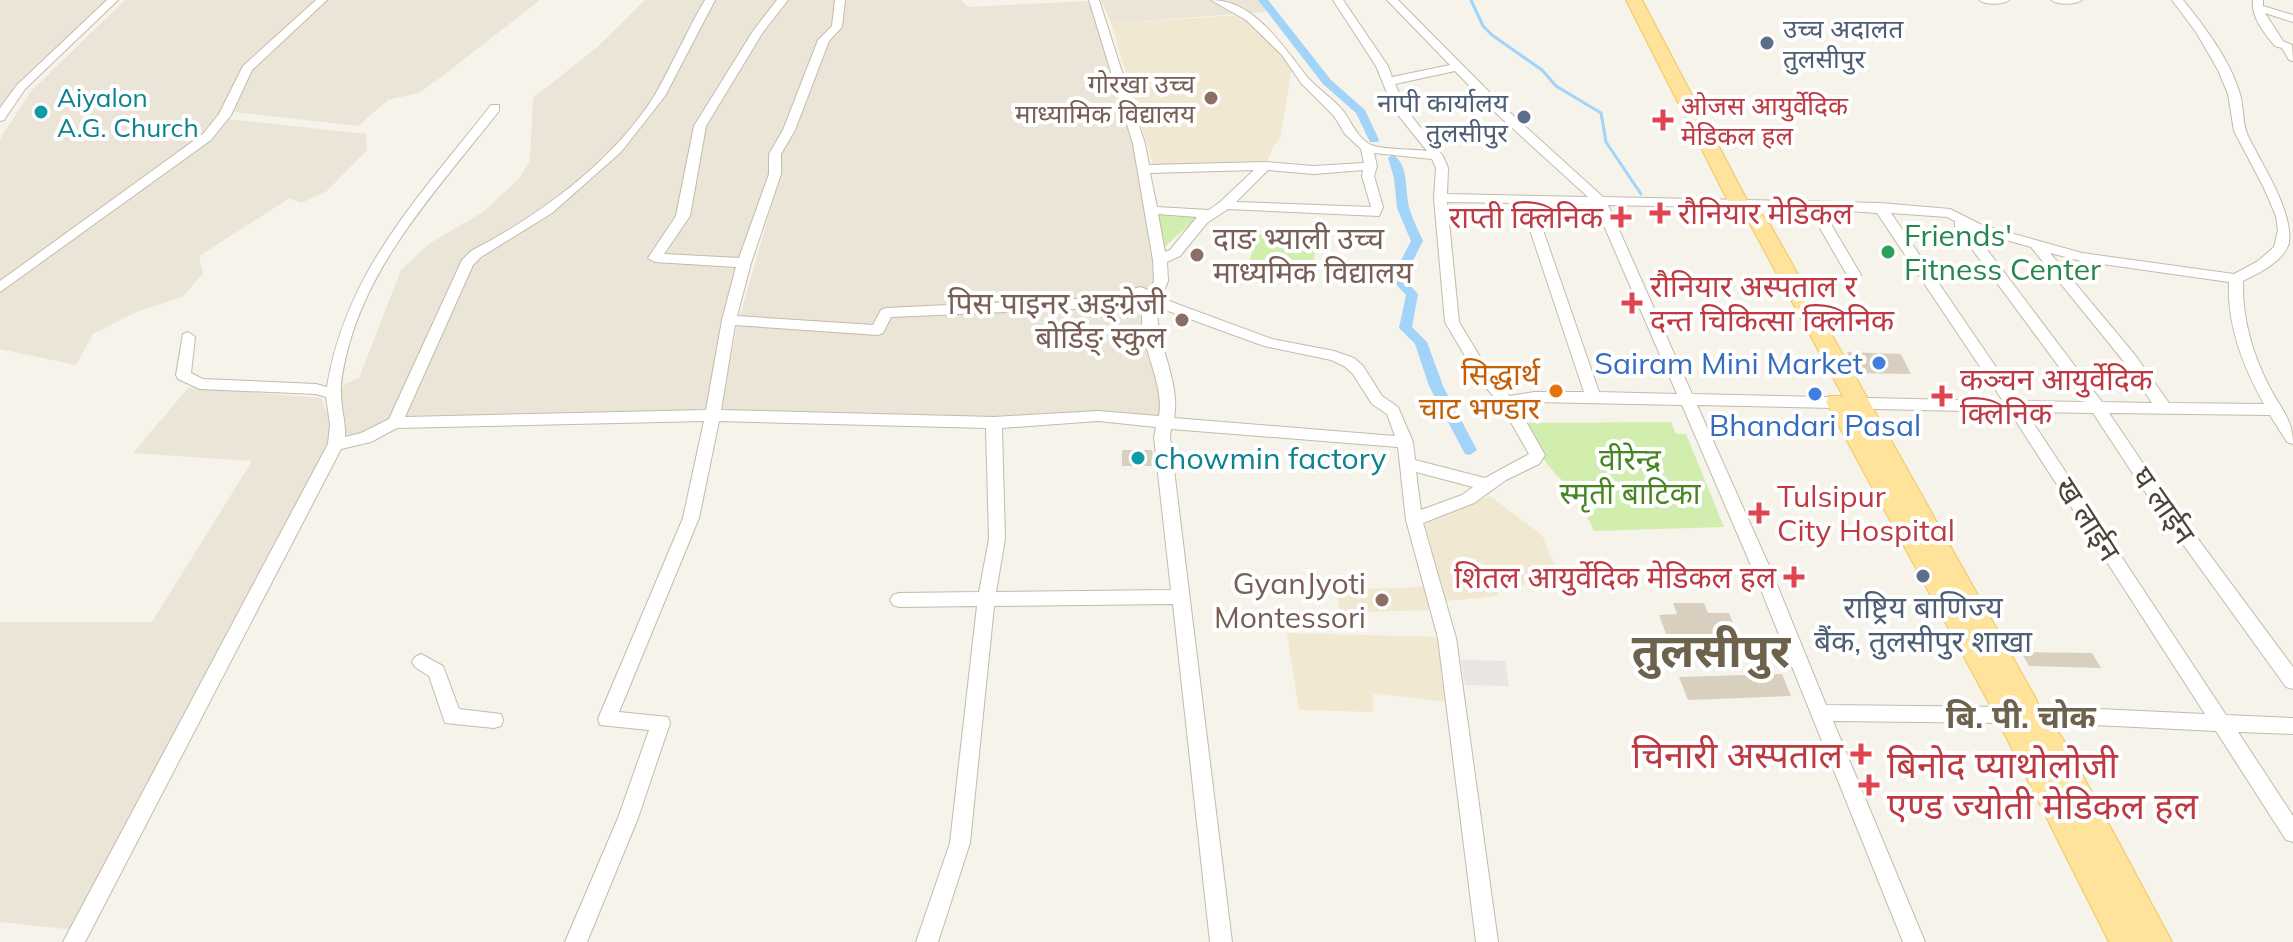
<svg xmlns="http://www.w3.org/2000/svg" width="2293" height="942" font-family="Mulish,'Noto Sans Devanagari',sans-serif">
<rect width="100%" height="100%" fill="#f6f3ea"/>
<path fill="#ebe5d7" d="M0 0H115L15 94 0 120Z
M125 0H320L244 68 215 127 0 285V139L31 91Z
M327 0H540L440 78 418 93 388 100 358 126 234 112 246 77 262 58Z
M645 0H835L833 27 819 40 808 64 770 174 706 410 407 416 347 438 339 391 345 384 359 378 401 270 430 243 483 212 519 179 530 160 533 98 596 48Z
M843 0H961L968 7 1087 1 1099 19 1136 143 1158 282 1148 303 1161 401 1160 417 995 418 721 411 737 326 781 173 782 152Z
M1101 0H1260L1266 12 1111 23Z
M228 119 366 134 367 150 327 191 301 203 290 198 199 256 203 274 182 297 136 312 93 334 76 365 0 349V292Z
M189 387 321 398 332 425 325 456 75 930 0 922V622H152L252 461 133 453Z"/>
<path fill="#f1e8d2" d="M1241 15 1280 49 1296 72 1291 73 1280 139 1274 145 1266 164 1154 168 1111 23Z
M1490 496 1542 535 1561 580 1496 589 1498 596 1446 601 1424 522Z
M1424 587 1429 610 1340 613 1336 590Z
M1287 633 1440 637 1448 702 1373 693V712L1299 710Z"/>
<path fill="#d1eeaf" d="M1158 212 1201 215 1163 248Z
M1257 231 1318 238 1310 281 1269 276 1266 284 1245 281Z
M1671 422 1676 434H1686L1724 527 1594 531 1575 491 1557 476 1538 452 1524 423Z"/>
<path fill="#e8e5e2" d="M1461 660 1505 661 1509 686 1465 685Z"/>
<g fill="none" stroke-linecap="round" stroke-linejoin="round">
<path stroke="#a1d4f8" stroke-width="3" d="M1471 0 1483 26 1492 35 1542 70 1556 86 1601 113 1606 142 1641 194"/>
<path fill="#a1d4f8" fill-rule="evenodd" d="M1258 0H1268L1331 80 1365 110 1379 140 1378 142H1370L1356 113 1323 84Z
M1393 155C1410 165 1404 193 1410 210 1413 221 1419 231 1423 241L1409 268 1407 282 1418 294 1412 327 1427 342 1443 386 1477 450 1470 455 1465 454 1429 386 1415 344 1399 328 1406 295 1395 283 1397 268 1411 241 1397 208 1394 178 1388 158Z"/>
</g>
<path fill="#d9cfbe" d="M1847 352 1901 354 1911 374 1857 373Z
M1122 450H1152L1154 466H1122Z
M1673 603H1704L1708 613H1729L1742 646H1718L1716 639 1689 640 1692 647H1671L1659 615 1677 614Z
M2021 652 2092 653 2101 668 2029 666Z
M1782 674 1791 696 1688 700 1679 677Z"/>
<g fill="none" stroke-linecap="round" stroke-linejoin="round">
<defs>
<path id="street" d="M107 0H118L25 89 4 120 0 121V108L17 85Z
M316 0H327L252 70 231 115 211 140 0 292V281L203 134 219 114 243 66Z
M705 0H715L665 96 621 152 552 213 481 257 473 265 405 417 706 410 722 320 736 267 655 262 648 258 676 216 694 126 753 31 777 0H788L763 32 706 126 690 216 664 254 739 258 769 174V154L783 130 818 40 832 26 835 0H845L842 27 829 41 795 130 781 154V174L751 263 737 316 873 325 881 310 886 308 1096 298 1141 287 1150 291 1154 281 1153 260 1133 144 1089 0H1099L1145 144 1149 165 1265 162 1314 166 1364 163 1361 149 1345 134 1334 116 1301 83 1282 55 1246 20 1211 0C1255 0 1283 47 1308 78 1319 90 1334 99 1344 112 1352 123 1358 139 1371 145 1384 150 1412 149 1427 151L1394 110 1376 66 1333 0H1343L1388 66 1392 77 1450 65 1387 0H1398L1506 109 1603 197 1880 203 1950 209 1982 225 2082 253 2234 274 2258 261 2274 247 2278 230 2276 216 2264 188 2234 131 2228 94 2218 70 2196 32 2172 0H2183C2205 27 2230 60 2240 94 2244 108 2242 123 2248 136 2262 165 2293 210 2289 243 2283 262 2259 273 2243 281 2242 318 2252 353 2269 386 2280 408 2293 419 2293 444L2287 442 2270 415 2109 413 2155 481 2293 667V689L2286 687 2143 489 2093 413 2026 412 2226 715 2293 718V734L2238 732 2293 816V842L2286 840 2216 731 2034 722 2027 720 2025 714 2027 708 2034 706 2205 714 2010 412 1697 405 1771 570 1826 705 2006 707 2013 709 2015 715 2013 721 2006 723 1833 721 1925 942H1903L1753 570 1682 405 1534 402 1517 406 1545 455 1539 464 1506 480 1474 503 1423 523 1456 638 1498 942H1476L1438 638 1406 520 1398 447 1171 429 1170 437 1232 942H1210L1173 604 994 606 970 843 938 942H916L950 843 977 606 899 607 893 605 890 600 893 595 899 593 979 592 989 539 986 428 719 421 699 518 619 712 668 717 670 723 638 818 587 942H565L618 818 649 730 600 725 598 719 683 518 704 421 397 428 371 442 341 449 85 942H63L328 444 330 424 326 397 316 394 200 389 178 379 176 375 183 334 188 332 195 337 191 373 203 379 316 384 327 387C346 270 420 196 491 105H499V111C442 184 370 259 347 352 344 365 340 381 341 394 341 409 346 422 345 437L361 433 389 419 462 260 471 251C539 216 611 163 653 98 672 66 686 32 705 0ZM1455 71 1498 115 1588 197 1447 194 1448 168 1443 156 1406 109 1395 84ZM1374 153 1432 159 1436 168 1434 198 1445 322 1478 378 1501 405 1529 454 1485 478 1415 460 1413 442 1398 407 1382 396 1363 366 1354 358 1334 351 1272 339 1161 298 1168 281 1167 262 1180 256 1207 223 1228 209 1379 216 1383 207 1374 176 1377 166ZM1254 170 1220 202 1209 210 1157 207 1150 173ZM1268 170 1314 174 1363 170 1362 176 1371 207 1236 202ZM1447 202 1521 203 1584 392H1534L1510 396 1488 370 1459 322ZM1534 204 1595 205 1677 394 1599 392ZM1608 205 1809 209 1847 275 1854 279 1861 275 1822 209 1877 213 2003 401 1692 394ZM1891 213 1947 217 1955 221V226L2085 402 2019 401ZM1158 214 1197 217 1170 250 1165 252ZM1973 231 2031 247 2125 363 2152 403 2102 402ZM2050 253 2081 261 2229 282C2227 326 2243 366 2264 404L2169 403 2135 355ZM1139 297 1145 302C1132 335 1166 380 1159 416L1098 411 994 417 721 410 735 325 878 335 883 333 891 317 1096 308ZM1157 307 1264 346 1331 360 1344 366 1353 374 1372 404 1387 414 1395 436 1174 418C1181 381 1156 345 1157 307ZM1098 421 1156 427 1154 437 1171 590 996 592 1005 539 1002 428ZM1416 472 1473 487 1462 495 1421 510Z
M1979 0H2009C2003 5 1985 5 1979 0Z
M2051 0H2082C2075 5 2058 5 2051 0Z
M2253 0H2263V6L2293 15V22L2265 13 2283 41 2292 45 2293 61 2289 60 2282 48 2275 46C2264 33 2251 17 2253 0Z
M421 654 443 666 459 709 501 714 503 720 501 726 494 728 445 723 429 676 415 667 412 662 415 657Z"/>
<path id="primary" d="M1626 0H1642L1747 200 1768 221 2035 697 2039 706 2037 711 2046 714 2065 742 2172 942H2109L2004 733 2000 724 2003 718 1996 716 1826 402 1829 396H1843L1750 224 1729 203Z"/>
</defs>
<use href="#street" stroke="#c3bbab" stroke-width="2"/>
<use href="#primary" stroke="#f0c65e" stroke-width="2"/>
<use href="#street" fill="#fff" fill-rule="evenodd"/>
<use href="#primary" fill="#ffe39a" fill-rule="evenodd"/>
</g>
<g fill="#5c6f8a" stroke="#fff" stroke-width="3">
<circle cx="1767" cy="43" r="8"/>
<circle cx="1524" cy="117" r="8"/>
<circle cx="1923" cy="576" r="8"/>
</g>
<g fill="#8d6e63" stroke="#fff" stroke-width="3">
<circle cx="1211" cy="98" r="8"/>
<circle cx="1197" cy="255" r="8"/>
<circle cx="1182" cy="320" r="8"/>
<circle cx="1382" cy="600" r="8"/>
</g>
<g fill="#0f9aa8" stroke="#fff" stroke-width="3">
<circle cx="41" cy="112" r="8"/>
<circle cx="1138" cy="458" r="8"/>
</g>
<g fill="#e0444e" stroke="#fff" stroke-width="3">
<path d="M1659 108h8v8h8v8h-8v8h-8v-8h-8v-8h8z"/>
<path d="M1656 201h8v8h8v8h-8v8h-8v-8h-8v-8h8z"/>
<path d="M1617 205h8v8h8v8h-8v8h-8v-8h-8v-8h8z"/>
<path d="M1628 291h8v8h8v8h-8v8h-8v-8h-8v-8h8z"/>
<path d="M1938 384h8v8h8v8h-8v8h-8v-8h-8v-8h8z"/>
<path d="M1755 501h8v8h8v8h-8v8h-8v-8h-8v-8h8z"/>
<path d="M1790 565h8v8h8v8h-8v8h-8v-8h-8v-8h8z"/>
<path d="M1857 742h8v8h8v8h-8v8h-8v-8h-8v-8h8z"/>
<path d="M1865 773h8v8h8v8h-8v8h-8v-8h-8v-8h8z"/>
</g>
<circle fill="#2e9e5b" stroke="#fff" stroke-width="3" cx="1888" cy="252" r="8"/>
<g fill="#3f7fe0" stroke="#fff" stroke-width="3">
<circle cx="1879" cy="363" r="8"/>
<circle cx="1815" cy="394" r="8"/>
</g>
<circle fill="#e8710a" stroke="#fff" stroke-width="3" cx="1556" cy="391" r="8"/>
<g text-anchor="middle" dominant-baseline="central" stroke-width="8" stroke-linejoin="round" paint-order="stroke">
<g font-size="26" fill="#4e5e75" stroke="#fff" text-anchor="start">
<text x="1783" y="28">उच्च अदालत<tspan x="1783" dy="30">तुलसीपुर</tspan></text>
<text x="1508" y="102" text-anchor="end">नापी कार्यालय<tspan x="1508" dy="30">तुलसीपुर</tspan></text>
</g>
<g font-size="26" fill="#785e54" stroke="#fff" text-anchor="end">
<text x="1195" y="83">गोरखा उच्च<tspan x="1195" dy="30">माध्यामिक विद्यालय</tspan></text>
</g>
<g font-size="26" fill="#0d838f" stroke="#fff" text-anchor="start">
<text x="57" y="97">Aiyalon<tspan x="57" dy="30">A.G. Church</tspan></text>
</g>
<g font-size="26" fill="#be3a42" stroke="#fff" text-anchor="start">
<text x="1681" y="105">ओजस आयुर्वेदिक<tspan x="1681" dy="30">मेडिकल हल</tspan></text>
</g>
<g font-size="30" fill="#be3a42" stroke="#fff" text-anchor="start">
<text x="1678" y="213">रौनियार मेडिकल</text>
<text x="1603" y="217" text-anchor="end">राप्ती क्लिनिक</text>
<text x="1650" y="286">रौनियार अस्पताल र<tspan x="1650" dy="34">दन्त चिकित्सा क्लिनिक</tspan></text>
<text x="1960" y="379">कञ्चन आयुर्वेदिक<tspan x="1960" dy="34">क्लिनिक</tspan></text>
<text x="1777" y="496">Tulsipur<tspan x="1777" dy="34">City Hospital</tspan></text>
<text x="1776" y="577" text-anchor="end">शितल आयुर्वेदिक मेडिकल हल</text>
</g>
<g font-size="30" fill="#27864d" stroke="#fff" text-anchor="start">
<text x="1904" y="235">Friends'<tspan x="1904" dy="34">Fitness Center</tspan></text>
</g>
<g font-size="30" fill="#785e54" stroke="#fff" text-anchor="end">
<text x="1213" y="238" text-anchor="start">दाङ भ्याली उच्च<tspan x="1213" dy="34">माध्यमिक विद्यालय</tspan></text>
<text x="1166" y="303">पिस पाइनर अङ्‍ग्रेजी<tspan x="1166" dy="34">बोर्डिङ् स्कुल</tspan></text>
<text x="1366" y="583">GyanJyoti<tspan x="1366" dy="34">Montessori</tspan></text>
</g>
<g font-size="30" fill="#366cbe" stroke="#fff" text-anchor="end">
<text x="1863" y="363">Sairam Mini Market</text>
<text x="1815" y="425" text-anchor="middle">Bhandari Pasal</text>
</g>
<g font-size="30" fill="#c56008" stroke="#fff" text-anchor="end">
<text x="1540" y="374">सिद्धार्थ<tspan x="1540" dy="34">चाट भण्डार</tspan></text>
</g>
<g font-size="30" fill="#0d838f" stroke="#fff" text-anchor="start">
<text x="1154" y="458">chowmin factory</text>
</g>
<g font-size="30" fill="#478522" stroke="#fff">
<text x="1630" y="459">वीरेन्द्र<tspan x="1630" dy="34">स्मृती बाटिका</tspan></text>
</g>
<g font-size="30" fill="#4b4437" stroke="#fff">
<text transform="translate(2164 505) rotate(55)">घ लाईन</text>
<text transform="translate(2088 519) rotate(57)">ख लाईन</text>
</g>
<g font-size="30" fill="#4e5e75" stroke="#fff">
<text x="1923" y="607">राष्ट्रिय बाणिज्य<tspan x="1923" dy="34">बैंक, तुलसीपुर शाखा</tspan></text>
</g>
<g font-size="32" font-weight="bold" fill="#6f624d" stroke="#fff">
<text x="2021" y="716">बि. पी. चोक</text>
</g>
<g font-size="36" fill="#be3a42" stroke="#fff" text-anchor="end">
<text x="1843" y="754">चिनारी अस्पताल</text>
<text x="1887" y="764" text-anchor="start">बिनोद प्याथोलोजी<tspan x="1887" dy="41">एण्ड ज्योती मेडिकल हल</tspan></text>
</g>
<g font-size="46" font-weight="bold" fill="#6f624d" stroke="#fff">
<text x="1711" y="650">तुलसीपुर</text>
</g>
</g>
</svg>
